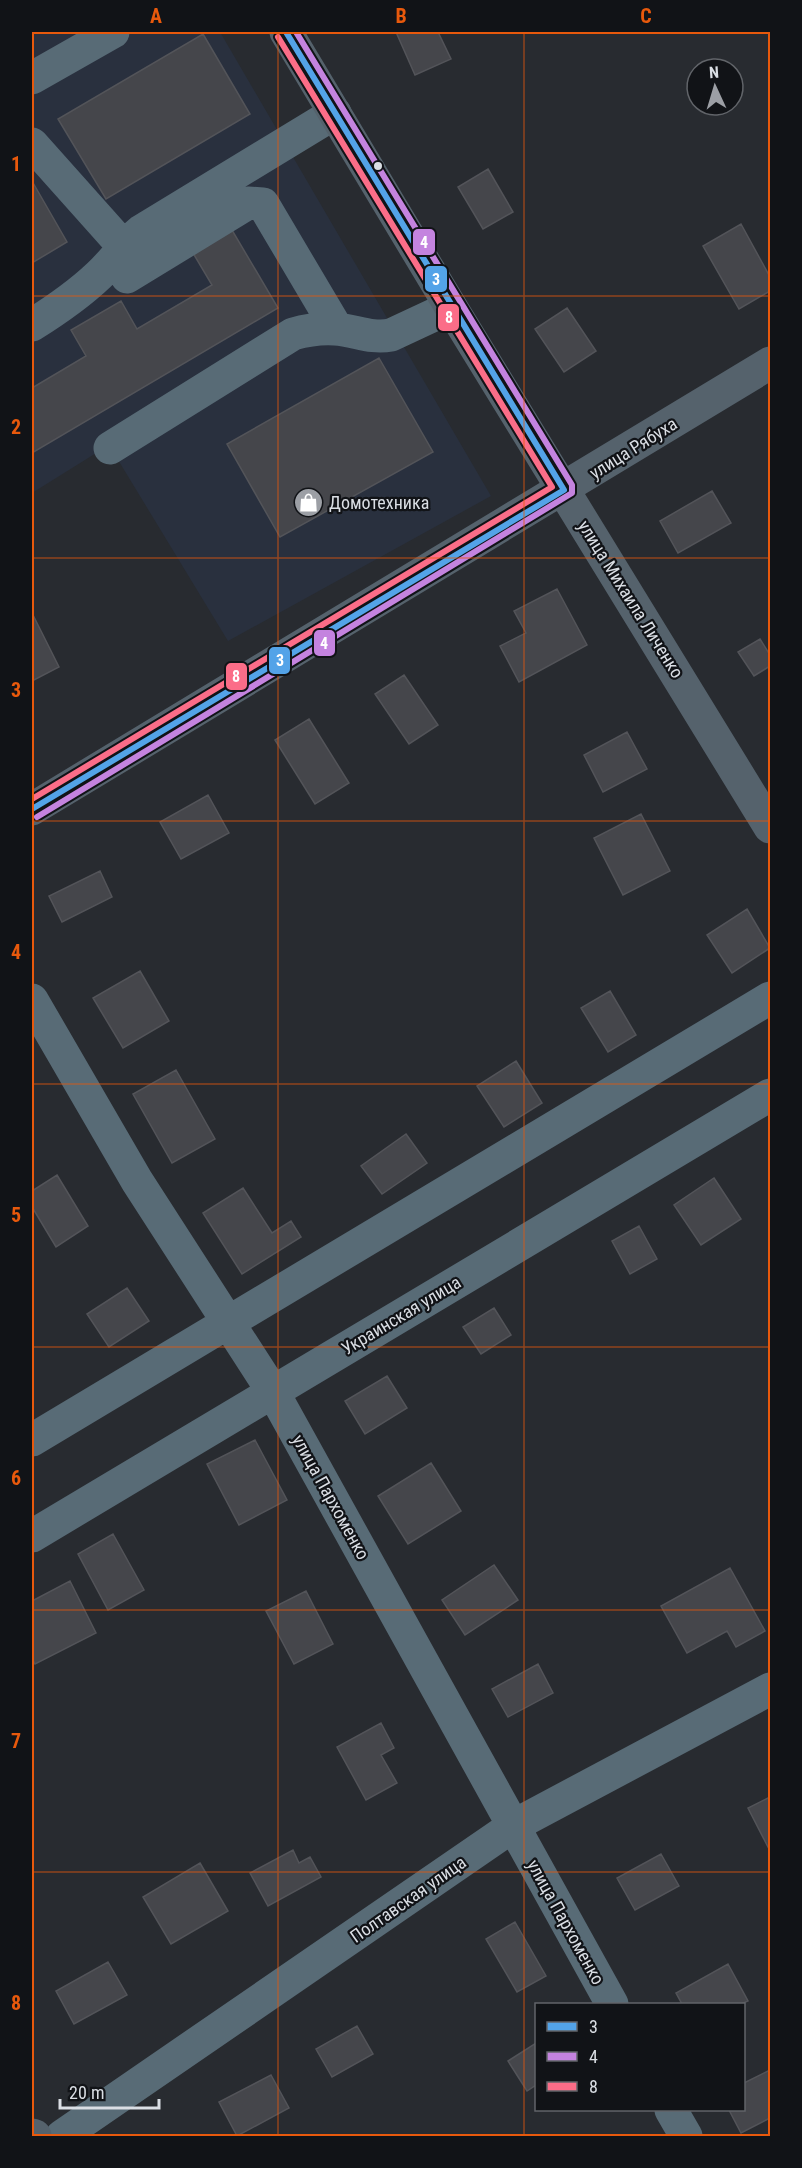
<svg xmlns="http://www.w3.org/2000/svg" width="802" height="2168" font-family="'Roboto Condensed',sans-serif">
<rect width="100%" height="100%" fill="#282b30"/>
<path fill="#29303e" d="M32 32H220L491 496 228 641 109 445 32 493Z"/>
<path fill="#45464b" stroke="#535459" stroke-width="1.5" d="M396 32H438L451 59 415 75Z
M203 34 250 114 106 199 58 119Z
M488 169 513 212 483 229 458 187Z
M32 181 67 242 32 263Z
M741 224 770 277V291L739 309 703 246Z
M229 225 278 308 32 453V388L86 356 71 330 121 301 137 329 212 285 190 248Z
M567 308 596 351 564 372 535 329Z
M379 358 433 452 280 537 227 444Z
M712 491 731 523 678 553 660 521Z
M557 589 587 645 519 682 500 646 526 633 514 611Z
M32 613 59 667 32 681Z
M760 639 770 655V666L754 676 738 652Z
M404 675 438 725 409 744 375 694Z
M309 719 349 783 315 804 275 740Z
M627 732 647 769 603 792 584 755Z
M208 795 229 833 181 859 160 822Z
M641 814 670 871 623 895 594 838Z
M100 871 112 897 62 922 49 896Z
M747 909 770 948 732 973 707 935Z
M140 971 169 1021 123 1048 93 998Z
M610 991 636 1035 608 1052 581 1008Z
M516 1061 542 1103 504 1127 477 1086Z
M176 1070 215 1139 172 1163 133 1094Z
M406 1134 427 1163 382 1194 361 1166Z
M57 1175 88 1226 56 1247 32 1207V1191Z
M714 1178 741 1219 701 1245 674 1205Z
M243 1188 272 1233 291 1221 301 1237 242 1274 203 1213Z
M639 1226 657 1259 630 1274 612 1241Z
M127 1288 149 1321 109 1347 87 1314Z
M494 1308 511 1335 481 1354 463 1327Z
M387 1376 407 1408 365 1434 345 1401Z
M255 1440 287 1500 239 1525 207 1464Z
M431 1463 461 1511 408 1544 378 1496Z
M113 1534 144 1590 108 1610 78 1554Z
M494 1565 518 1600 465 1635 442 1600Z
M730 1568 765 1631 736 1647 727 1631 687 1653 661 1606Z
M70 1581 96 1633 35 1664 32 1658V1601Z
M306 1591 333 1644 294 1664 266 1611Z
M538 1664 553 1693 508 1717 492 1689Z
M381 1723 394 1748 381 1755 397 1783 366 1800 337 1747Z
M770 1797V1851L748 1808Z
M293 1850 299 1863 310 1857 321 1877 268 1906 250 1873Z
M661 1854 679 1886 635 1910 617 1878Z
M200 1863 228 1911 171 1944 143 1897Z
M515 1922 546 1976 517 1992 486 1939Z
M108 1962 127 1995 74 2024 56 1991Z
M728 1964 748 2001 741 2004H682L676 1993Z
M357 2026 373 2054 332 2077 316 2049Z
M536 2043V2085L527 2091 508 2061Z
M770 2070V2118L741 2133 729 2110H744V2083Z
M271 2075 289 2108 237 2136 219 2102Z"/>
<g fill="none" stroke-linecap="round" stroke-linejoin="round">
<path stroke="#586b76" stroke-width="33" d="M32 78 113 32
M32 144 123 246
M127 277 248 203 263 204 337 329
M32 325C56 310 78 295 99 275 114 261 125 244 141 231L335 113
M110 448 293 334C307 330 320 328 335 329 355 330 370 339 391 335L451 307
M32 1000 137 1181 273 1392 612 2004
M32 1440 770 998
M32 1536 770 1095
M671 2110 686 2136
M62 2136 513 1826 770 1689"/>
<path stroke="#55626c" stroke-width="33" d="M286 32 451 307 770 827
M32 809 770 363
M32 2135 35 2136"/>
<defs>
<path id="bus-1" d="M32 809 564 490 286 32"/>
<path id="bus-2" d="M37 817 572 493V485L296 32"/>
<path id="bus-3" d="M32 799 552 487 278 37"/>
</defs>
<use href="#bus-1" stroke="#111317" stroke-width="10"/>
<use href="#bus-2" stroke="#111317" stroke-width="10"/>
<use href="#bus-3" stroke="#111317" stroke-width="10"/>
<use href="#bus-1" stroke="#53a3e8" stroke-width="6"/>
<use href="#bus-2" stroke="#c483df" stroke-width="6"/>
<use href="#bus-3" stroke="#fb6d88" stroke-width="6"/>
</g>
<path fill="none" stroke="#e8590c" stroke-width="1.5" stroke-opacity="0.55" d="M278 32V2136M524 32V2136M32 296H770M32 558H770M32 821H770M32 1084H770M32 1347H770M32 1610H770M32 1872H770"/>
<defs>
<symbol id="shop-disc" viewBox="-11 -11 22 22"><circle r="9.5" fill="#9c9fa5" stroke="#111317"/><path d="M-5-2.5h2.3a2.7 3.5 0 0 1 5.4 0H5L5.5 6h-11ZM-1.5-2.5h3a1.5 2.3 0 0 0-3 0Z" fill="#fff"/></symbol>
</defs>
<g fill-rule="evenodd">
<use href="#shop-disc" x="292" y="486" width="33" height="33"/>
</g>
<circle fill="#dadee4" stroke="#111317" stroke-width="2" cx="378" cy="166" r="5"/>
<g text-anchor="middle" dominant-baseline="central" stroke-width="4.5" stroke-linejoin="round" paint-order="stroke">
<g font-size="18" fill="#dadee4" stroke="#111317">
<text transform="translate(633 448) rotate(-32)">улица Рябуха</text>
<text transform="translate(631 599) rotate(58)">улица Михаила Личенко</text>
<text transform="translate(401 1315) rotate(-31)">Украинская улица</text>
<text transform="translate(331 1497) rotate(61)">улица Пархоменко</text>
<text transform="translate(408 1899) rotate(-35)">Полтавская улица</text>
<text transform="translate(566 1922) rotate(61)">улица Пархоменко</text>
</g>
<g font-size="18" fill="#dadee4" stroke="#111317" text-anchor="start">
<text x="329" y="502">Домотехника</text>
</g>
</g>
<g stroke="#111317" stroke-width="2">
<rect x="412" y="228" width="24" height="28" rx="6" fill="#c483df"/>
<rect x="424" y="265" width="24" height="28" rx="6" fill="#53a3e8"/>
<rect x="437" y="303" width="23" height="29" rx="6" fill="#fb6d88"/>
<rect x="313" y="629" width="23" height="28" rx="6" fill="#c483df"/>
<rect x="268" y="646" width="23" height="29" rx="6" fill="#53a3e8"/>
<rect x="225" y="662" width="23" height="29" rx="6" fill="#fb6d88"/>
</g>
<g font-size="16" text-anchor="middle" font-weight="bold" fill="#fff">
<text x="424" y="248">4</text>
<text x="436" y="285">3</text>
<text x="449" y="323">8</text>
<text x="324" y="649">4</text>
<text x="280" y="666">3</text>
<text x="236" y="682">8</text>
</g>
<rect width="802" height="2168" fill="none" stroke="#111317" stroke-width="66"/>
<rect x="535" y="2003" width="210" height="108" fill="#111317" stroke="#616469" stroke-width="1.5"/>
<rect x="547" y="2022" width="30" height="9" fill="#53a3e8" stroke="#616469" stroke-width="1.5"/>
<text x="589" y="2033" font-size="18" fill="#dadee4">3</text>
<rect x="547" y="2052" width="30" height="9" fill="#c483df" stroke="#616469" stroke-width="1.5"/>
<text x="589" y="2063" font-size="18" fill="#dadee4">4</text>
<rect x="547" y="2082" width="30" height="9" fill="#fb6d88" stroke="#616469" stroke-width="1.5"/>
<text x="589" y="2093" font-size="18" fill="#dadee4">8</text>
<g transform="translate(715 87) rotate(356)"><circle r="28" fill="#111317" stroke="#616469" stroke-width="1.5"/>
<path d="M0-4.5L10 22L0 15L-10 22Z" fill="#9c9fa5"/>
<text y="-9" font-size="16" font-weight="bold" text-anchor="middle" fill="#dadee4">N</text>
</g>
<path d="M60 2099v9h99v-9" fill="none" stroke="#dadee4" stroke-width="3"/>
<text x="69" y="2099" font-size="18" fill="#dadee4" stroke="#111317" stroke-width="4.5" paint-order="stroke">20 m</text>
<rect x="33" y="33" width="736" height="2102" fill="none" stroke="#e8590c" stroke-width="2"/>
<g font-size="20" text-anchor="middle" font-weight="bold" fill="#e8590c">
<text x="156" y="23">A</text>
<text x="401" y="23">B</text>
<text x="646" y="23">C</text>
<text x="16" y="171">1</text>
<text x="16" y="434">2</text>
<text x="16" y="697">3</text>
<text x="16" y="959">4</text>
<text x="16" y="1222">5</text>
<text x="16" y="1485">6</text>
<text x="16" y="1748">7</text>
<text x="16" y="2010">8</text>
</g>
</svg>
